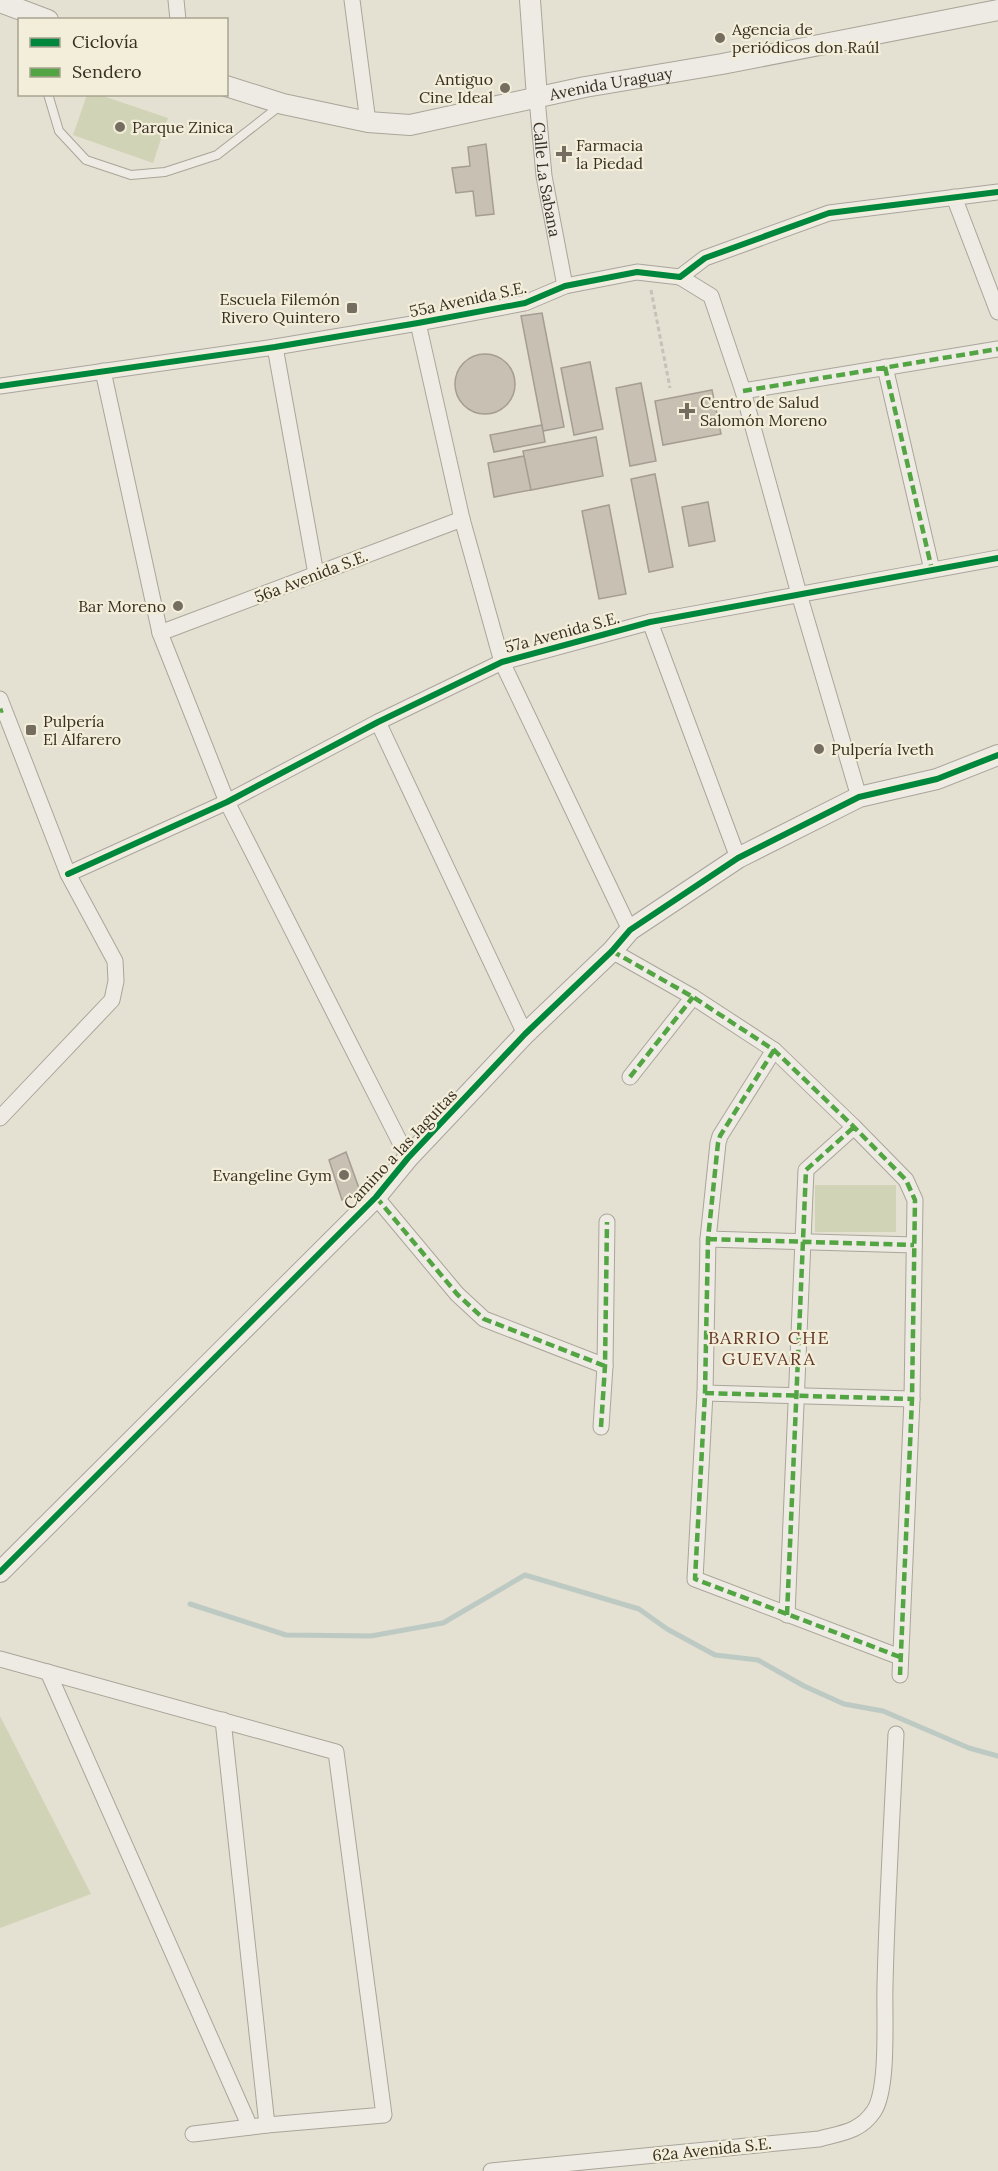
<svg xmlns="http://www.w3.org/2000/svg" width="998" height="2171" font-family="Lora,serif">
<rect width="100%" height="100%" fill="#e4e0d2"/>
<path fill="#d1d3b6" d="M87 95H100L168 118 153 163 73 135Z
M815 1185H896V1232H815Z
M0 1716 91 1894 0 1928Z"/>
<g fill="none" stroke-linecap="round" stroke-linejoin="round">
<path stroke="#bccac3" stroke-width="5" d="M190 1604 286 1635 371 1636 443 1623 525 1575 639 1609 667 1629 715 1655 758 1660 804 1686 844 1704 883 1711 969 1748 998 1756"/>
</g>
<path fill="#c8c0b3" stroke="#a59d91" stroke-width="1.5" d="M486 144 494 214 476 216 473 191 456 193 452 168 470 166 468 147Z
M542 313 564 427 543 431 521 316Z
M455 384a30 30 0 1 1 60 0a30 30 0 1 1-60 0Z
M590 362 603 429 574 435 561 368Z
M641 383 656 461 630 466 616 388Z
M712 390 721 434 663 445 655 401Z
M542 425 545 442 494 452 490 435Z
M596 437 603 476 531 490 523 451Z
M524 456 531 490 494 497 488 463Z
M655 474 673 567 649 572 631 479Z
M708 502 715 541 689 546 682 507Z
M609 505 626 594 599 599 582 511Z
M346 1152 360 1191 342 1200 329 1160Z"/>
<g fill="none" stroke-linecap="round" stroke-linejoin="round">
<defs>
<path id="service" d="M48 94 59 131 86 160 131 175 165 172 217 155 281 105"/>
<g id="minor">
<path d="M176 0 178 20"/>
<path d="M352 0 368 122"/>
<path id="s1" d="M537 98 544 176 565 286"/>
<path d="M954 197 998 312"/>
<path d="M680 277 711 296 743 391 799 594 859 797"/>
<path d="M418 323 462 519 502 662 630 930"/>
<path d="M275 347 316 574"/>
<path d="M885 367 932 570"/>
<path d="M103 371 160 633 227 802 408 1158"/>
<path d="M0 386 275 347 418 323 525 303 565 286 637 272 680 277 705 258 829 213 998 192"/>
<path d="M743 391 998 349"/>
<path d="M650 622 738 858"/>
<path d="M160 633 462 519"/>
<path d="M0 699 68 874 115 961 116 981 112 1000 0 1118"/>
<path d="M378 722 525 1034"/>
<path d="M68 874 227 802 378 722 502 662 650 622 998 558"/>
<path d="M612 951 693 997 774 1050 854 1127 906 1180 915 1200 912 1399 900 1675"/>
<path d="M774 1050 720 1136 718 1143 708 1239 705 1393 695 1579 900 1657"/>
<path d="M630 1077 693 997"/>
<path d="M376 1197 457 1294 484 1319 605 1366"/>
<path d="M708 1239 914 1245"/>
<path d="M705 1393 912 1399"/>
<path d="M601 1427 605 1366 607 1222"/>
<path d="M787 1615 806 1170 854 1127"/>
<path d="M0 1659 336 1752 384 2115 267 2125 193 2134"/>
<path d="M48 1672 250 2127"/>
<path d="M223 1720 267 2125"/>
<path d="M491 2171 819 2139C841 2133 860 2132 874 2111 889 2088 884 2015 885 1985 887 1901 892 1817 896 1734"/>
</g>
<g id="tertiary">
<path d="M530 0 537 98"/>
<path d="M0 2 48 20"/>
<path id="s2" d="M226 86 283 104 368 122 410 125 585 87 722 64 998 10"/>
<path d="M0 1572 376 1197 408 1158 525 1034 612 951 630 930 738 858 859 797 937 779 998 755"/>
</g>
</defs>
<use href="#service" stroke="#aaa59a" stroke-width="10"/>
<use href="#minor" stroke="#aaa59a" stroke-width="17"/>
<use href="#tertiary" stroke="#aaa59a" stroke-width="22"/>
<path stroke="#c5c2ba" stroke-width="3" stroke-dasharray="4.5 3" stroke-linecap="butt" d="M651 290 670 388"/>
<use href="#service" stroke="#edebe3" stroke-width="8"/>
<use href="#minor" stroke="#edebe3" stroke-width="15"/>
<use href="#tertiary" stroke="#edebe3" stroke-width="20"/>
<path stroke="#53a442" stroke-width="4.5" stroke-dasharray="9 4.5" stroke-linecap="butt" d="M885 367 932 570
M743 391 998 349
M0 711 3 710
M612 951 693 997 774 1050 854 1127 906 1180 915 1200 912 1399 900 1675
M774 1050 720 1136 718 1143 708 1239 705 1393 695 1579 900 1657
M630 1077 693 997
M376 1197 457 1294 484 1319 605 1366
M708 1239 914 1245
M705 1393 912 1399
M601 1427 605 1366 607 1222
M787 1615 806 1170 854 1127"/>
<defs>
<path id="cycleway" d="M0 386 275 347 418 323 525 303 565 286 637 272 680 277 705 258 829 213 998 192
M68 874 227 802 378 722 502 662 650 622 998 558
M0 1572 376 1197 408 1158 525 1034 612 951 630 930 738 858 859 797 937 779 998 755"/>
</defs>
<use href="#cycleway" stroke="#f3eeda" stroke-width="10"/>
<use href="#cycleway" stroke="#00873e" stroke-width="6"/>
</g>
<g fill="#756d60" stroke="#f3eeda" stroke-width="2">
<circle cx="720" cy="38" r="6"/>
<circle cx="505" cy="88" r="6"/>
<circle cx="120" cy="127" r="6"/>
<path d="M561 145h6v6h6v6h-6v6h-6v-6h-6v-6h6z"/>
<rect x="346" y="302" width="12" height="12" rx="3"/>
<path d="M684 402h6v6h6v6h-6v6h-6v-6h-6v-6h6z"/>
<circle cx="178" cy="606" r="6"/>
<rect x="25" y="724" width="12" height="12" rx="3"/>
<circle cx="819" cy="749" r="6"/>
<circle cx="344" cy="1175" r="6"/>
</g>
<g text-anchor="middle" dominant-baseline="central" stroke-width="4.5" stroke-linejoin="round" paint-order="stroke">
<g font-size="16" fill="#392f23" stroke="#f3eeda" text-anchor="start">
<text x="732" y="29">Agencia de<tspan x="732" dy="18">periódicos don Raúl</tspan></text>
<text x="493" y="79" text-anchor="end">Antiguo<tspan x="493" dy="18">Cine Ideal</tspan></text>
<text x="132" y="127">Parque Zinica</text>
<text x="576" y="145">Farmacia<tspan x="576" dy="18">la Piedad</tspan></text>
<text x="340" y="299" text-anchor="end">Escuela Filemón<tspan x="340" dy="18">Rivero Quintero</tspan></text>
<text x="700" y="402">Centro de Salud<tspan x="700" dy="18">Salomón Moreno</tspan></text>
<text x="166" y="606" text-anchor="end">Bar Moreno</text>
<text x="43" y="721">Pulpería<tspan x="43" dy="18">El Alfarero</tspan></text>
<text x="831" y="749">Pulpería Iveth</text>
<text x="332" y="1175" text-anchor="end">Evangeline Gym</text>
</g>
<g font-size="16" fill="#392f23" stroke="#f3eeda">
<text stroke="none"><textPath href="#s2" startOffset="394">Avenida Uraguay</textPath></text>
<text stroke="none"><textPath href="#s1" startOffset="82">Calle La Sabana</textPath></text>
<text transform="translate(468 299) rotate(-12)">55a Avenida S.E.</text>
<text transform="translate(311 576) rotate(-21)">56a Avenida S.E.</text>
<text transform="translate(562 632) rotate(-15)">57a Avenida S.E.</text>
<text transform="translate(400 1149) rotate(-47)">Camino a las Jaguitas</text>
<text transform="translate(712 2149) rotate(-6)">62a Avenida S.E.</text>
</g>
<g font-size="18" letter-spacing="1.5" fill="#623726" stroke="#f3eeda">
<text x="769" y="1337">BARRIO CHE<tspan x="769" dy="21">GUEVARA</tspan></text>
</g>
</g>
<rect x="18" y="18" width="210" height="78" fill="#f3eeda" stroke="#a9a291" stroke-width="1.5"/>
<rect x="30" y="38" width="30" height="9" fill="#00873e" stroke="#a9a291" stroke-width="1.5"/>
<text x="72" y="48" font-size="18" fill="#392f23">Ciclovía</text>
<rect x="30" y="68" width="30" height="9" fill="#53a442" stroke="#a9a291" stroke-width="1.5"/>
<text x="72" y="78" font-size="18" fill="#392f23">Sendero</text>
</svg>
